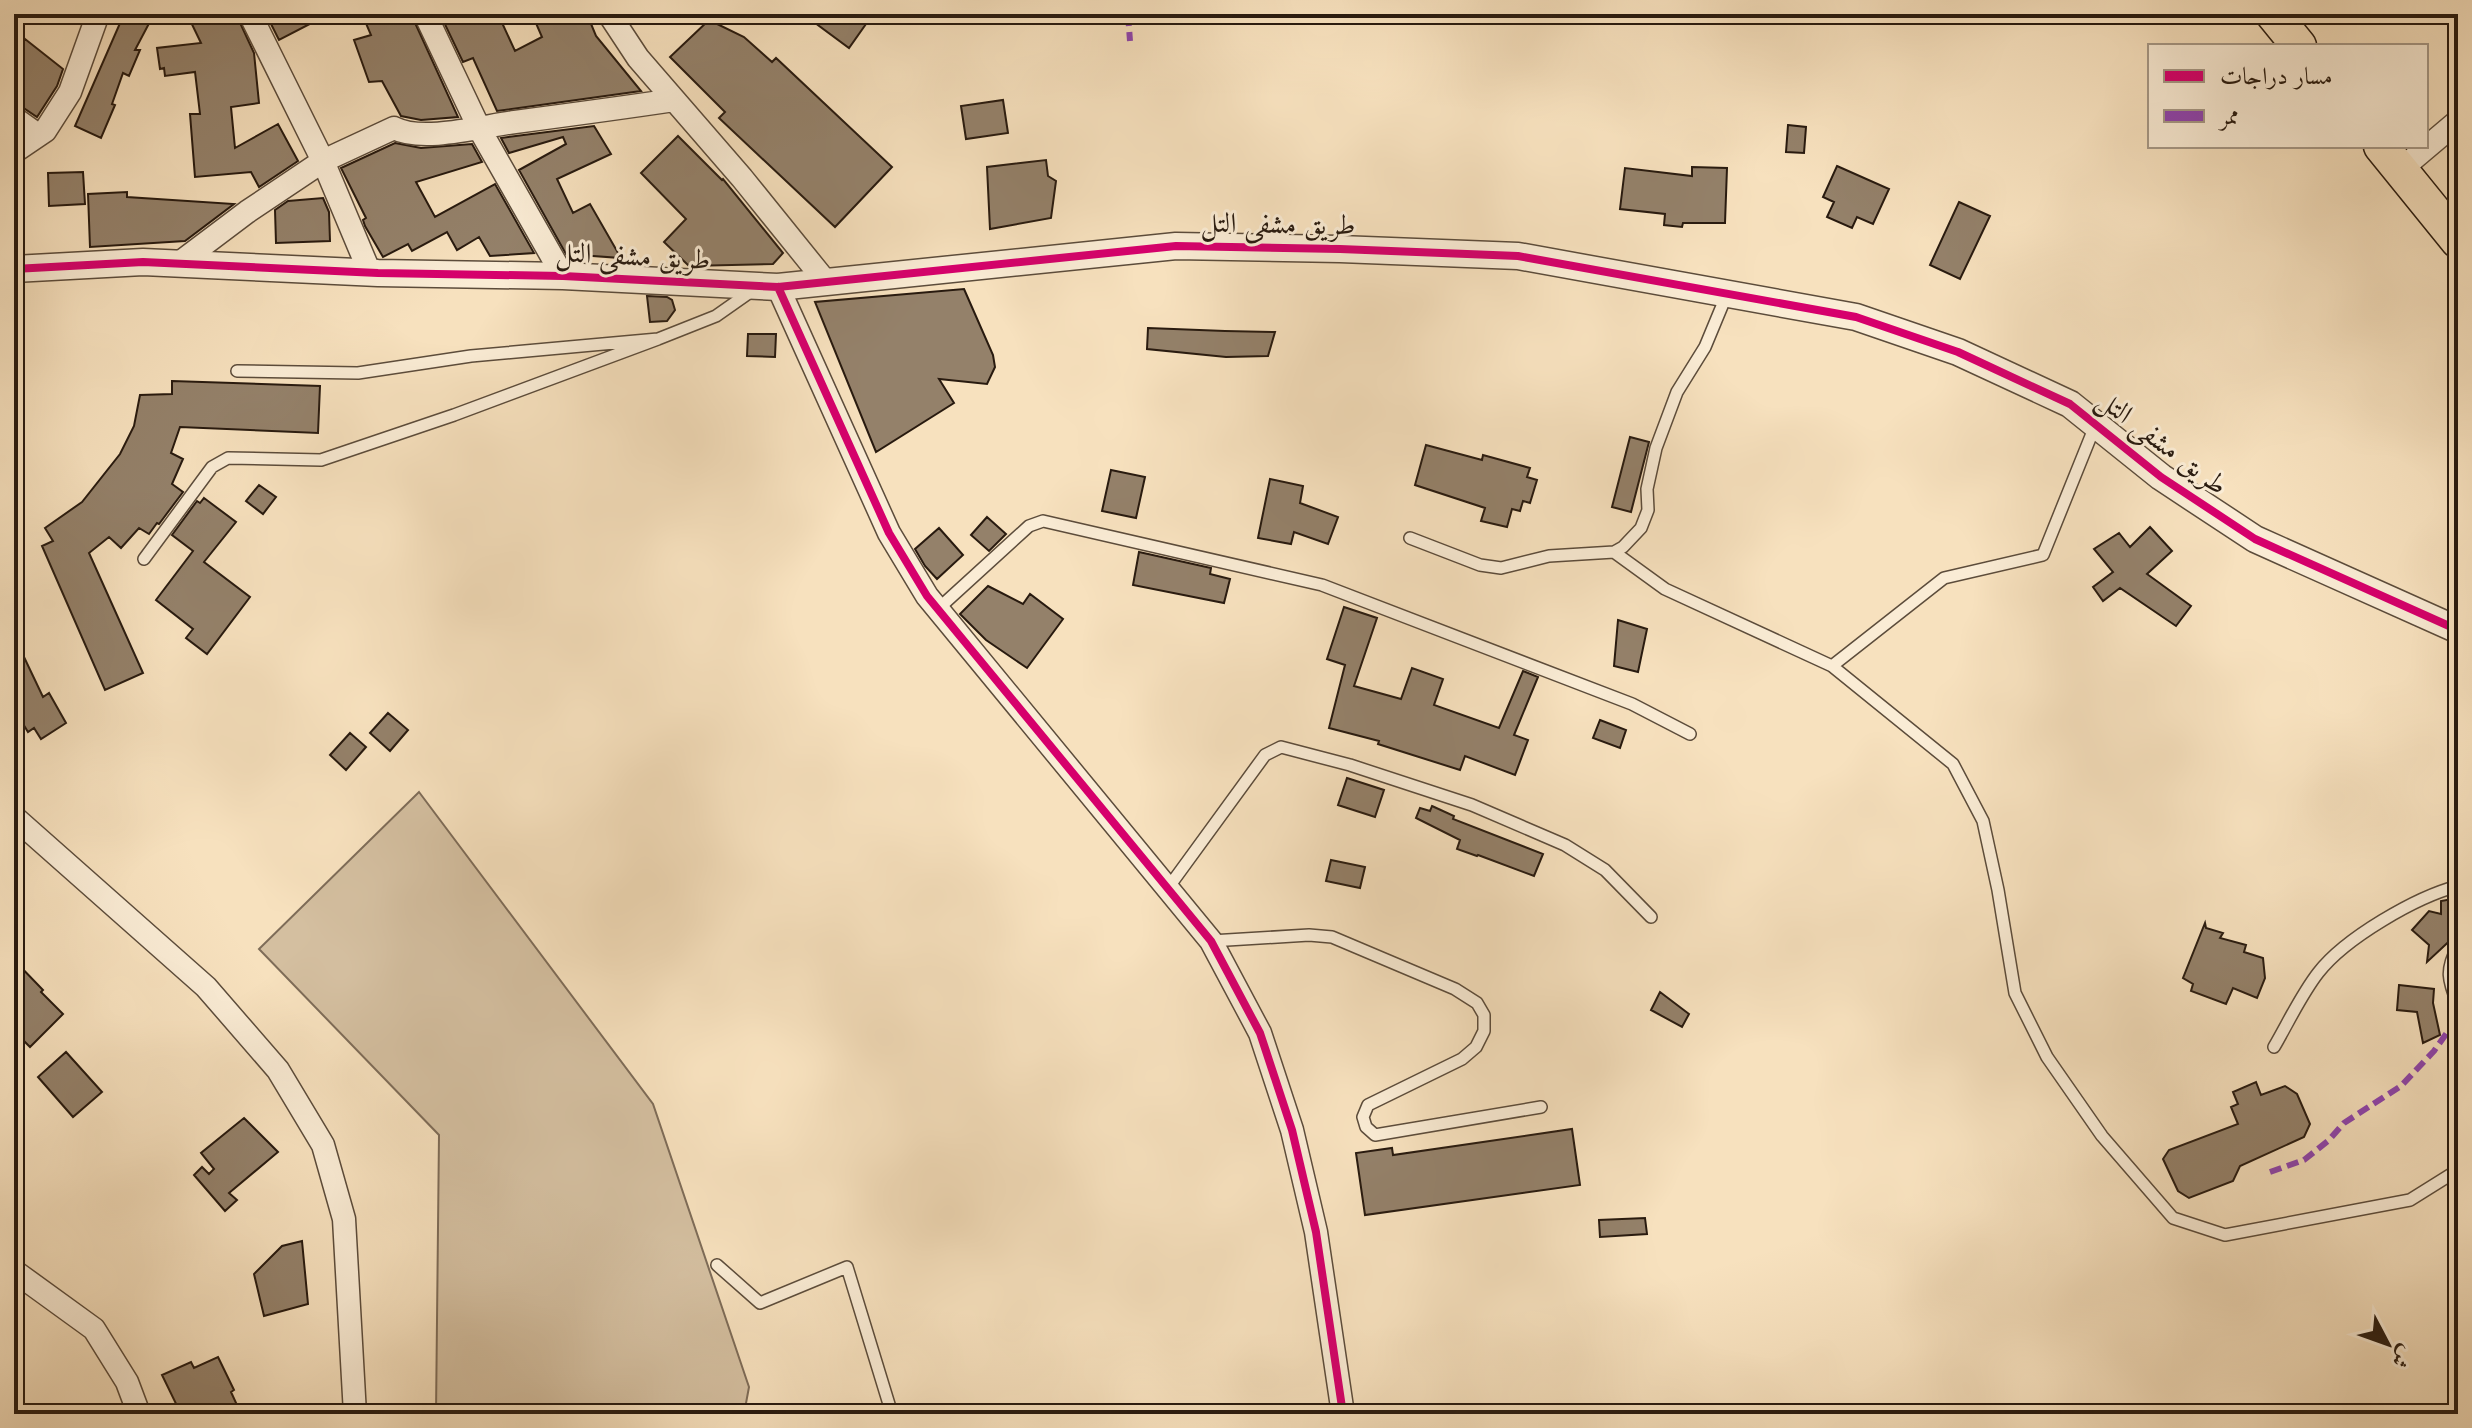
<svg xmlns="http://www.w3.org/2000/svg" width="2472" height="1428" font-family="'Old Standard TT',Amiri,serif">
<rect width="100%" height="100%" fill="#f7e1be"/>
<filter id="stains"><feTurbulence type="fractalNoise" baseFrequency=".0025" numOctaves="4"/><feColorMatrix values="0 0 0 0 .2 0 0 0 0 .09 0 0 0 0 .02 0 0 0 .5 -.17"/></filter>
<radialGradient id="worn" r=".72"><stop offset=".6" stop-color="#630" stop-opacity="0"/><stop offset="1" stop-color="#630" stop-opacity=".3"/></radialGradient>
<path fill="#d4bfa0" stroke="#7e6c58" stroke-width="2" d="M419 792 653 1104 749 1387 744 1414H436L439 1135 259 949Z"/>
<path fill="#94816a" stroke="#281a0f" stroke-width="2" d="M124 14H154L135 50H140L129 76 123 73 112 104 115 105 101 138 75 126Z
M187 14H236L254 53 259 103 231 107 235 148 278 124 298 161 259 187 251 172 195 177 190 114H200L195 72 165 76 164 68 160 69 157 48 201 43Z
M266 14H329L279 40Z
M362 14H411L458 117 421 120 401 116 382 81 369 82 354 40 371 35Z
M440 14H498L515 51 542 37 532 14H587L596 36 641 91 497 111 473 58 463 62Z
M803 14H873L849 48Z
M709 20 744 37 772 62 776 58 892 167 835 227 719 118 725 112 670 57Z
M25 39 63 69 57 86 37 117 22 107 14 104V53Z
M1003 100 1008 133 966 139 961 106Z
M1788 125 1806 127 1804 153 1786 152Z
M594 126 611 154 557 179 573 213 590 204 621 258 566 254 519 170 566 144 563 137 509 153 501 138Z
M678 136 722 180 723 179 783 253 773 264 689 266 664 242 686 219 641 173Z
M395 143 421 148 472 144 482 162 416 182 435 217 495 184 534 253 490 256 479 237 457 250 447 232 412 251 408 244 383 257 365 226 363 220 366 218 341 168Z
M1046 160 1048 176 1056 181 1051 218 990 229 987 167Z
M1837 166 1889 189 1873 224 1857 217 1852 228 1827 217 1834 202 1823 197Z
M1692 167 1727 168 1725 223H1683L1682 227 1664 225 1665 214 1620 209 1625 168 1692 176Z
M83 172 85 204 49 206 48 173Z
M127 192V197L234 204 185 241 90 247 88 194Z
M323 198 329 212 330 241 276 243 275 210 288 201Z
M1959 202 1990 216 1960 279 1930 265Z
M964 289 993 355 995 367 987 384 939 379 954 403 876 452 815 302Z
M647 296 667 297 672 300 675 310 667 321 650 322Z
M1148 328 1225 331 1275 332 1268 356 1226 357 1147 349Z
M748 334H776L775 357 747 356Z
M172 381 320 386 318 433 180 427 171 453 183 459 172 484 183 492 159 524 157 523 149 534 139 528 121 548 109 537 89 553 143 673 105 690 42 546 53 541 45 528 82 502 120 454 134 426 140 395 172 394Z
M1630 437 1649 442 1631 512 1612 507Z
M1426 445 1482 460 1483 455 1530 468 1527 477 1537 480 1530 503 1523 501 1520 511 1512 509 1507 527 1481 521 1485 508 1415 485Z
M1111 470 1145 477 1136 518 1102 511Z
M1270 479 1303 486 1300 503 1338 517 1328 544 1294 532 1291 544 1258 538Z
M259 485 276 497 263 514 246 501Z
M204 498 236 522 204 562 250 597 207 654 186 638 193 629 156 600 193 551 172 535 197 501 200 503Z
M987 517 1006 534 989 551 971 535Z
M2150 527 2172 551 2147 574 2191 606 2176 626 2120 588 2103 601 2093 587 2113 572 2094 549 2119 533 2130 547Z
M939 528 963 555 937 579 925 566 915 549Z
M1139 552 1211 568 1210 574 1230 579 1224 603 1133 585Z
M988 586 1023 604 1030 594 1063 619 1027 668 986 640 960 614Z
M1344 607 1377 618 1354 686 1401 699 1412 668 1443 679 1434 705 1499 728 1523 671 1538 677 1514 735 1528 740 1515 775 1465 756 1460 770 1378 744 1379 741 1329 728 1345 665 1327 659Z
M1618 620 1647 629 1638 672 1614 666Z
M14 636 43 697 49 693 66 723 41 739 34 728 28 732 14 709Z
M388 713 408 730 390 751 370 733Z
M1600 720 1626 730 1620 748 1593 738Z
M350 733 366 747 346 770 330 755Z
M1347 778 1384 790 1375 817 1338 805Z
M1432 806 1454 816 1453 819 1543 854 1534 876 1478 855 1477 856 1457 849 1460 840 1416 818 1420 808 1430 811Z
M1331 860 1365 867 1360 888 1326 881Z
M2458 898V933L2427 962 2429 945 2412 930 2429 911 2441 914V901Z
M2205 923 2206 928 2223 933 2220 938 2246 945 2244 952 2263 958 2265 978 2257 998 2233 988 2226 1004 2191 991 2193 984 2183 978Z
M14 960 43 990 41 992 63 1014 30 1047 14 1031Z
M2399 985 2434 989 2433 1003 2440 1035 2423 1043 2417 1012 2397 1010Z
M1660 992 1689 1014 1682 1027 1651 1010Z
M66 1052 102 1092 73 1117 38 1077Z
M2256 1082 2261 1095 2285 1086 2297 1094 2310 1124 2304 1137 2240 1166 2233 1181 2189 1198 2178 1191 2163 1159 2169 1150 2238 1124 2231 1107 2238 1104 2233 1092Z
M244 1118 278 1152 229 1193 237 1200 225 1211 194 1175 202 1167 209 1174 214 1169 201 1153Z
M1572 1129 1580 1185 1365 1215 1356 1153 1392 1148 1393 1155Z
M1645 1218 1647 1234 1600 1237 1599 1220Z
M302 1241 308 1304 264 1316 254 1274 282 1246Z
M218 1357 234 1390 231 1392 237 1405 221 1413 218 1408 205 1414H181L162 1375 191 1362 194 1368Z"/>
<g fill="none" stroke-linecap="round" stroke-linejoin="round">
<defs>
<path id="service" d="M237 371 358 373 471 356 658 339 716 316 753 290
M1410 538 1480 565 1501 568 1549 556 1614 552 1623 547 1641 528 1648 510 1647 489 1656 448 1677 392 1705 347 1727 294
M1614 552 1665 589 1832 666 1953 764 1983 821 1998 890 2015 993 2047 1057 2102 1136 2173 1218 2225 1235 2410 1200 2458 1170
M144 559 212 467 228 458 321 460 454 415 658 339
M938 609 1029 526 1043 521 1322 585 1632 704 1690 734
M1832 666 1944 578 2043 555 2095 426
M1168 888 1265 755 1281 747 1350 765 1472 805 1565 845 1605 870 1651 917
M1211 941 1309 935 1332 937 1455 989 1477 1003 1484 1015V1031L1476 1047 1462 1059 1368 1105 1363 1117 1366 1127 1375 1135 1541 1107
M2458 946C2445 970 2448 980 2458 1005
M2274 1047C2288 1023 2301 995 2318 973 2345 938 2416 897 2458 886
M717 1265 760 1303 847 1267 892 1414"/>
<path id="minor" d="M250 14 323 161 370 273
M425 14 480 130 563 276
M609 14 638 58 742 178 826 282
M14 118 38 135
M14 152 45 131 70 92 98 14
M2400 170 2458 121
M178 264 247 212 323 161 394 128C423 143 483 126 515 122 568 115 621 108 674 100
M778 287 889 533 927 596 1211 941 1260 1033 1292 1130 1316 1232 1343 1414
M14 817 206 987 278 1070 323 1145 344 1219 355 1414
M14 1271 94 1329 127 1382 139 1414"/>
<path id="tertiary" d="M14 269 143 262 378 273 563 276 778 287 1176 246 1340 249 1518 256 1856 317 1958 352 2070 404 2161 477 2255 539 2458 630"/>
<path id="primary" d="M2273 14 2299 46
M2381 146 2458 241"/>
</defs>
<use href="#service" stroke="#5c4c3b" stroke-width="14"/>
<use href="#minor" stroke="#5c4c3b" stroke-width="25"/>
<use href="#tertiary" stroke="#5c4c3b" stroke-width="29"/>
<use href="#primary" stroke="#281a0f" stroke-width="37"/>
<use href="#service" stroke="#faecd5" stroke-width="11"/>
<use href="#minor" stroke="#faecd5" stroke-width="22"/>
<use href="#tertiary" stroke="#faecd5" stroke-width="26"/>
<use href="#primary" stroke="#f7e1be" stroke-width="34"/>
<path stroke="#8e44ad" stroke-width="6" stroke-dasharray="12 6" stroke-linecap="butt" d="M1128 14 1130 41
M2270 1172 2304 1160 2329 1140 2344 1123 2401 1086 2434 1051 2458 1017"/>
<defs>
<path id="cycleway" d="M14 269 143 262 378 273 563 276 778 287 1176 246 1340 249 1518 256 1856 317 1958 352 2070 404 2161 477 2255 539 2458 630
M778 287 889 533 927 596 1211 941 1260 1033 1292 1130 1316 1232 1343 1414"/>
</defs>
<use href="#cycleway" stroke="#faecd5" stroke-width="13"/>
<use href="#cycleway" stroke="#d6006c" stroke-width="8"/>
</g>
<g text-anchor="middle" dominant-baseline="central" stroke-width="6" stroke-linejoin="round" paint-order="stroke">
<g font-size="28" fill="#281a0f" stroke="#faecd5">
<text transform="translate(1278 226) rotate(1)">طريق مشفى التل</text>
<text transform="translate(633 258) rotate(3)">طريق مشفى التل</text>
<text transform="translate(2161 444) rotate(37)">طريق مشفى التل</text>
</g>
</g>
<rect width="2472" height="1428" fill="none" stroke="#f7e1be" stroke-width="48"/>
<rect x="16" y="16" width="2440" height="1396" fill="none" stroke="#281a0f" stroke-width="4"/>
<rect x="24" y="24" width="2424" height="1380" fill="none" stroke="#281a0f" stroke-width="2"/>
<rect x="2148" y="44" width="280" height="104" fill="#faecd5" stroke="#a69886" stroke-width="2"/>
<rect x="2164" y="70" width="40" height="12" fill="#d6006c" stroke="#a69886" stroke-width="2"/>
<text x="2220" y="84" font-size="24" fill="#281a0f">مسار دراجات</text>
<rect x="2164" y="110" width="40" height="12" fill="#8e44ad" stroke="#a69886" stroke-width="2"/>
<text x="2220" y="124" font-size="24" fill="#281a0f">ممر</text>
<g transform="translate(2388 1344) rotate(131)" stroke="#faecd5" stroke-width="6" paint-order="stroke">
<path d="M0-6L14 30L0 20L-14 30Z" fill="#281a0f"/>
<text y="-12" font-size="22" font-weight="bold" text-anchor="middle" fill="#281a0f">ش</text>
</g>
<rect width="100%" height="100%" filter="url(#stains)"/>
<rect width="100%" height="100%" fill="url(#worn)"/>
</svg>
